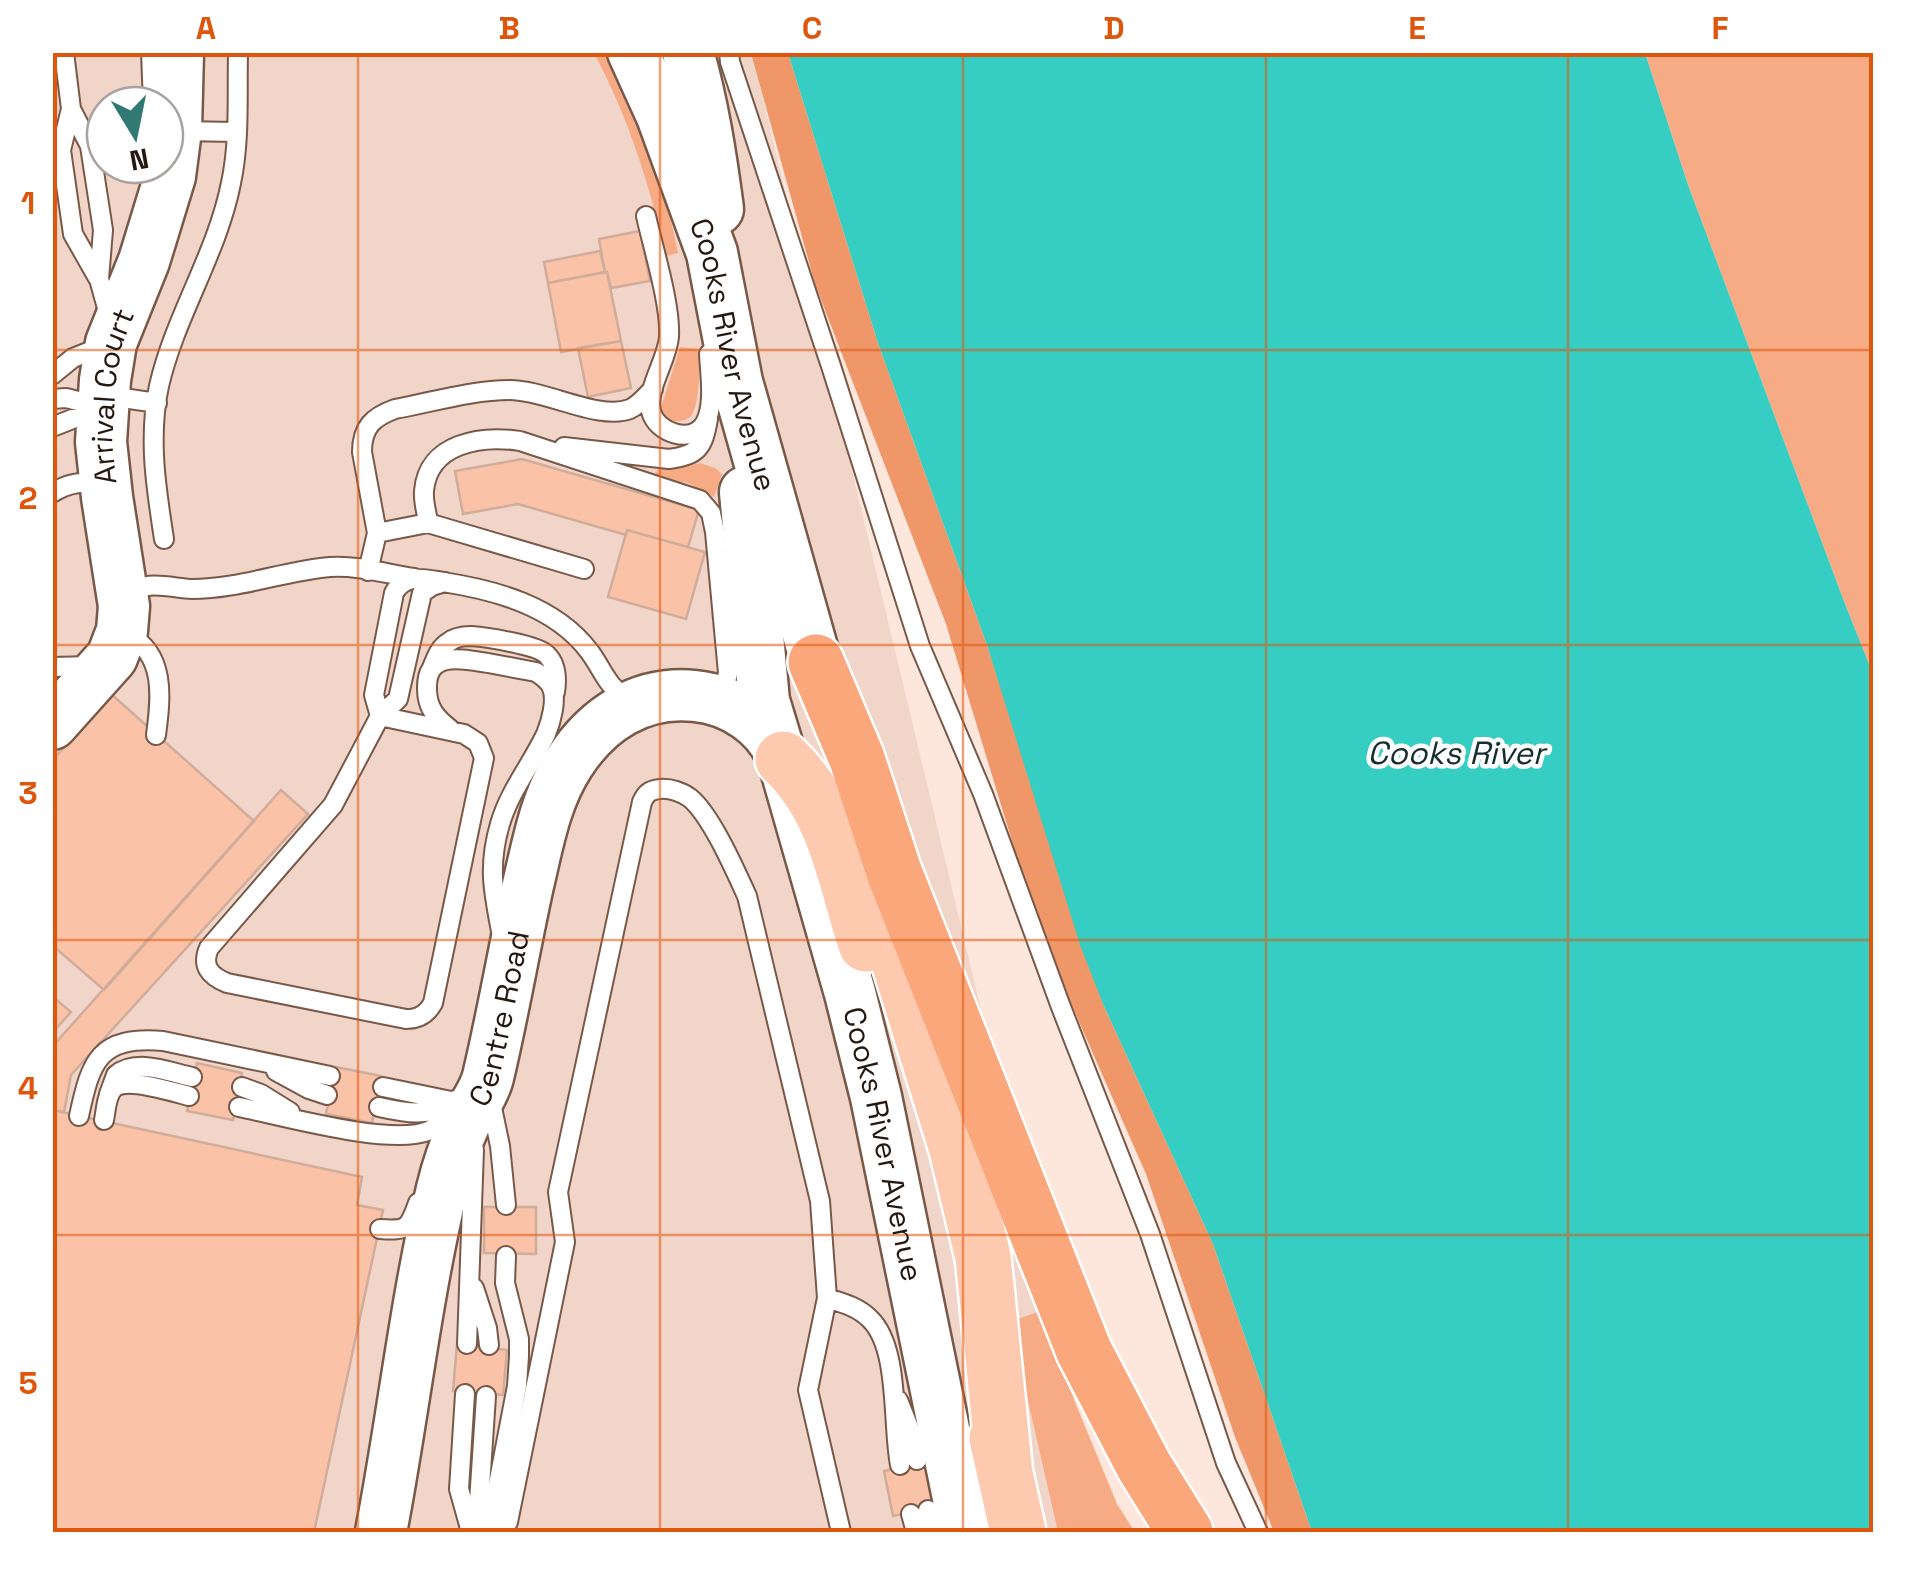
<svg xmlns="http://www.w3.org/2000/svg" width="1926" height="1585" font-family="'Space Grotesk',sans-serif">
<rect width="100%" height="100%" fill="#fde6db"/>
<path fill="#f1d5c8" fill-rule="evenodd" d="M52 53H752L1106 1532H53ZM105 105H165V165H105Z"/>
<path fill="#f7ab85" d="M594 53H611L659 166 678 253 666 256C649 183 629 119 594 53Z
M1645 53H1873V674L1845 604 1688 185Z
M680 347 699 349C699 364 701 408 689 418 685 421 678 421 672 422L664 417 661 408Z
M700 463 715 468 722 474 714 497 688 483 659 479 655 474 658 469H676Z
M1038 1312 1117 1504 1135 1532H1058L1010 1322Z"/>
<path fill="#ef9769" d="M751 53H788L878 343 987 645 1103 1004 1213 1244 1312 1532H1274L1235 1437 1146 1174 1040 933 946 624 815 284Z"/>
<path fill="#36cec3" d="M788 53H1645L1688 185 1845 604 1873 674V1532H1312L1213 1244 1103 1004 1080 945 987 645 878 343Z"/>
<path fill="#fac3a7" stroke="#d0ac9b" stroke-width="2.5" d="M640 231 650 281 611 288 607 272H605L599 239Z
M600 251 605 272 548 283 544 262Z
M607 272 621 341 561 352 548 283Z
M621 341 631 388 588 397 578 348Z
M522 459 699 510 688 547 627 530 626 535 518 504 463 514 455 471Z
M627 530 705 552 686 619 608 597Z
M111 694 254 821 104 990 52 945V761Z
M281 790 308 814 71 1075 64 1112 52 1110V1047Z
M52 996 71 1012 52 1033Z
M197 1063 242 1073 233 1120 187 1111Z
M336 1067 381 1076 372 1123 326 1114Z
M52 1110 362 1177 357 1205 383 1210 314 1532H52Z
M484 1207H536V1254L484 1253Z
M457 1344 507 1350 503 1395 453 1391Z
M933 1460 943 1505 893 1516 884 1471Z"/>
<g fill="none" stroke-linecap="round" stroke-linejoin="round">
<defs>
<path id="lane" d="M64 52 71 109 90 146 103 230 99 279 109 315
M151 52 153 105
M729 52 730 62 831 366 920 646 983 794 1061 1007 1150 1234 1226 1463 1258 1532
M71 109 61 150 73 234 98 278
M181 131 236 132
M646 216C653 248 671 305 669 337 667 361 646 388 651 411 656 433 692 445 705 423 715 405 710 374 709 354
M52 375 73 358 103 346
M109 396 157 403
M52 399 66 398 98 406
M52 427 98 409
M564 447 669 459C698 455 703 448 708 419
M52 493C66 484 88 478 102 488
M377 533 428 523
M164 539C156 488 148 437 159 386 175 316 217 254 231 183 240 141 237 96 238 52
M584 569 428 523C427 513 423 502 424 491 428 443 481 435 520 441L700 500 711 513 715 532 728 673 721 701
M368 571 377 533 362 452C362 427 373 417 395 409 433 402 472 390 510 390 546 390 599 421 630 409 639 405 646 396 653 389
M445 582 432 586 422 593 398 699 380 716 374 695 394 593C405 573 424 579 443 582 495 590 555 606 589 651 603 669 607 689 629 698
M127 597C143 578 170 588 192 589 239 589 284 571 330 567 357 565 387 574 414 578
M127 634C166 654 161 697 156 735
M52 667 92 666
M432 668C436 658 439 648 449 642 455 637 463 636 471 636 486 637 538 645 547 655 557 665 557 679 555 692
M380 716 464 734 478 743 484 758 433 1003C427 1014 419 1019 406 1019L227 983C210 976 201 966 209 948L333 805Z
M450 729C436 718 427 708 427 689 426 650 462 659 488 663 504 666 520 669 536 672 542 676 549 680 552 688 557 700 551 722 546 734 532 764 510 790 500 824 488 865 493 890 501 931
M276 1071 309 1089 327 1095
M242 1087 261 1094 290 1112
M383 1087 451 1101 471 1097
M109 1094 116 1075C136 1058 169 1072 192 1077
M490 1098 500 1146 506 1205
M239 1107C283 1116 390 1146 428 1131 438 1127 446 1119 454 1112
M379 1107C410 1114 426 1116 456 1103
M79 1116C91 1060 99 1036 163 1041L330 1076
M104 1120C106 1111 106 1095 114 1088 127 1077 173 1092 189 1096
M380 1229C408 1231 409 1228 418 1203
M474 1288 487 1328 489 1345
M827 1298C843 1303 858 1307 870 1319 900 1348 892 1424 900 1465
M467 1344 474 1150
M465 1394 459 1489 471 1532
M898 1400 912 1435 917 1460
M928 1510 932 1532
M911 1514 916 1532
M477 1532 486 1396
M489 1532 517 1386 519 1356V1339L505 1283 506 1256
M496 1532 508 1522 565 1242 558 1192 642 802C646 793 650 790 660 789 670 788 682 792 690 798 711 815 735 870 747 896L820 1201 827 1298 808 1390 841 1532"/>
<g id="secondary">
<path id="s1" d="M633 52 662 116 712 253 737 382 816 662"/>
<path d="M688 52C703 104 711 156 718 209"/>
<path d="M745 492 764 701 777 744"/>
<path id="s2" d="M52 724 112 657 122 631 124 606 107 497 101 442 105 380 111 343 144 261 170 176 176 130 178 52"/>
<path id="s3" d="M381 1532C403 1418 415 1303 442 1189 447 1168 455 1145 464 1125 471 1109 484 1094 488 1077 503 1014 514 949 528 885 538 843 545 800 569 763 597 719 641 690 695 696 734 700 768 723 783 759L850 993 876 1097 965 1532"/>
</g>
<path id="primary" d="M783 759C836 809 844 877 866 944
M877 890 957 1149 983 1257 1005 1475
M997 1438 1018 1532"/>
<path id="highway" d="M816 662 857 759 894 872 1084 1351 1144 1466 1185 1532"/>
</defs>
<use href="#lane" stroke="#785949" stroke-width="22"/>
<use href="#secondary" stroke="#785949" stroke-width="55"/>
<use href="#primary" stroke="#fff" stroke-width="60"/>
<use href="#highway" stroke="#fff" stroke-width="60"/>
<use href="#lane" stroke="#fff" stroke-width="18"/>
<use href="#secondary" stroke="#fff" stroke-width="50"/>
<use href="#primary" stroke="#fdcab0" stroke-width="55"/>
<use href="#highway" stroke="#fba77c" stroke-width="55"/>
</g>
<path fill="none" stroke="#de560c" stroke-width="2.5" stroke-opacity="0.55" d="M358 52V1532M660 52V1532M963 52V1532M1266 52V1532M1568 52V1532M52 350H1874M52 645H1874M52 940H1874M52 1235H1874"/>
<g text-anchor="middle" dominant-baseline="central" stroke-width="9" stroke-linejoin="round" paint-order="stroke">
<g font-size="30" fill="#251811" stroke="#fff">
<text stroke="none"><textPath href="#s1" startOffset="320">Cooks River Avenue</textPath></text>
<text stroke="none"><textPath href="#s2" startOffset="355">Arrival Court</textPath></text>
<text stroke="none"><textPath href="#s3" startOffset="530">Centre Road</textPath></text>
<text stroke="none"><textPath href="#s3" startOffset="1458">Cooks River Avenue</textPath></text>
</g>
<g font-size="32" font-style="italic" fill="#162e2c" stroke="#fff">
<text x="1456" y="753">Cooks River</text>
</g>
</g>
<rect width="1926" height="1585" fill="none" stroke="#ffffff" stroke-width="110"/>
<g transform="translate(135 135) rotate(170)"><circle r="48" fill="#ffffff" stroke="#a8a3a0" stroke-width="2.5"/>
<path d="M0-8L18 38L0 25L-18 38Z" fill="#317973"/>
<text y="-15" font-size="28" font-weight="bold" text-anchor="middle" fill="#251811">N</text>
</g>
<rect x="55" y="55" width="1816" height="1475" fill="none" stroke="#de560c" stroke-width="4"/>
<g font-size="32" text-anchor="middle" font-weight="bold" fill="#de560c">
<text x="206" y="39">A</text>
<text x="509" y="39">B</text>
<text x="812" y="39">C</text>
<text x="1114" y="39">D</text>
<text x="1417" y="39">E</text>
<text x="1720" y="39">F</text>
<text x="28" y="214">1</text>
<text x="28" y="509">2</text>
<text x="28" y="804">3</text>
<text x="28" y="1099">4</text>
<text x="28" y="1394">5</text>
</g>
</svg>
